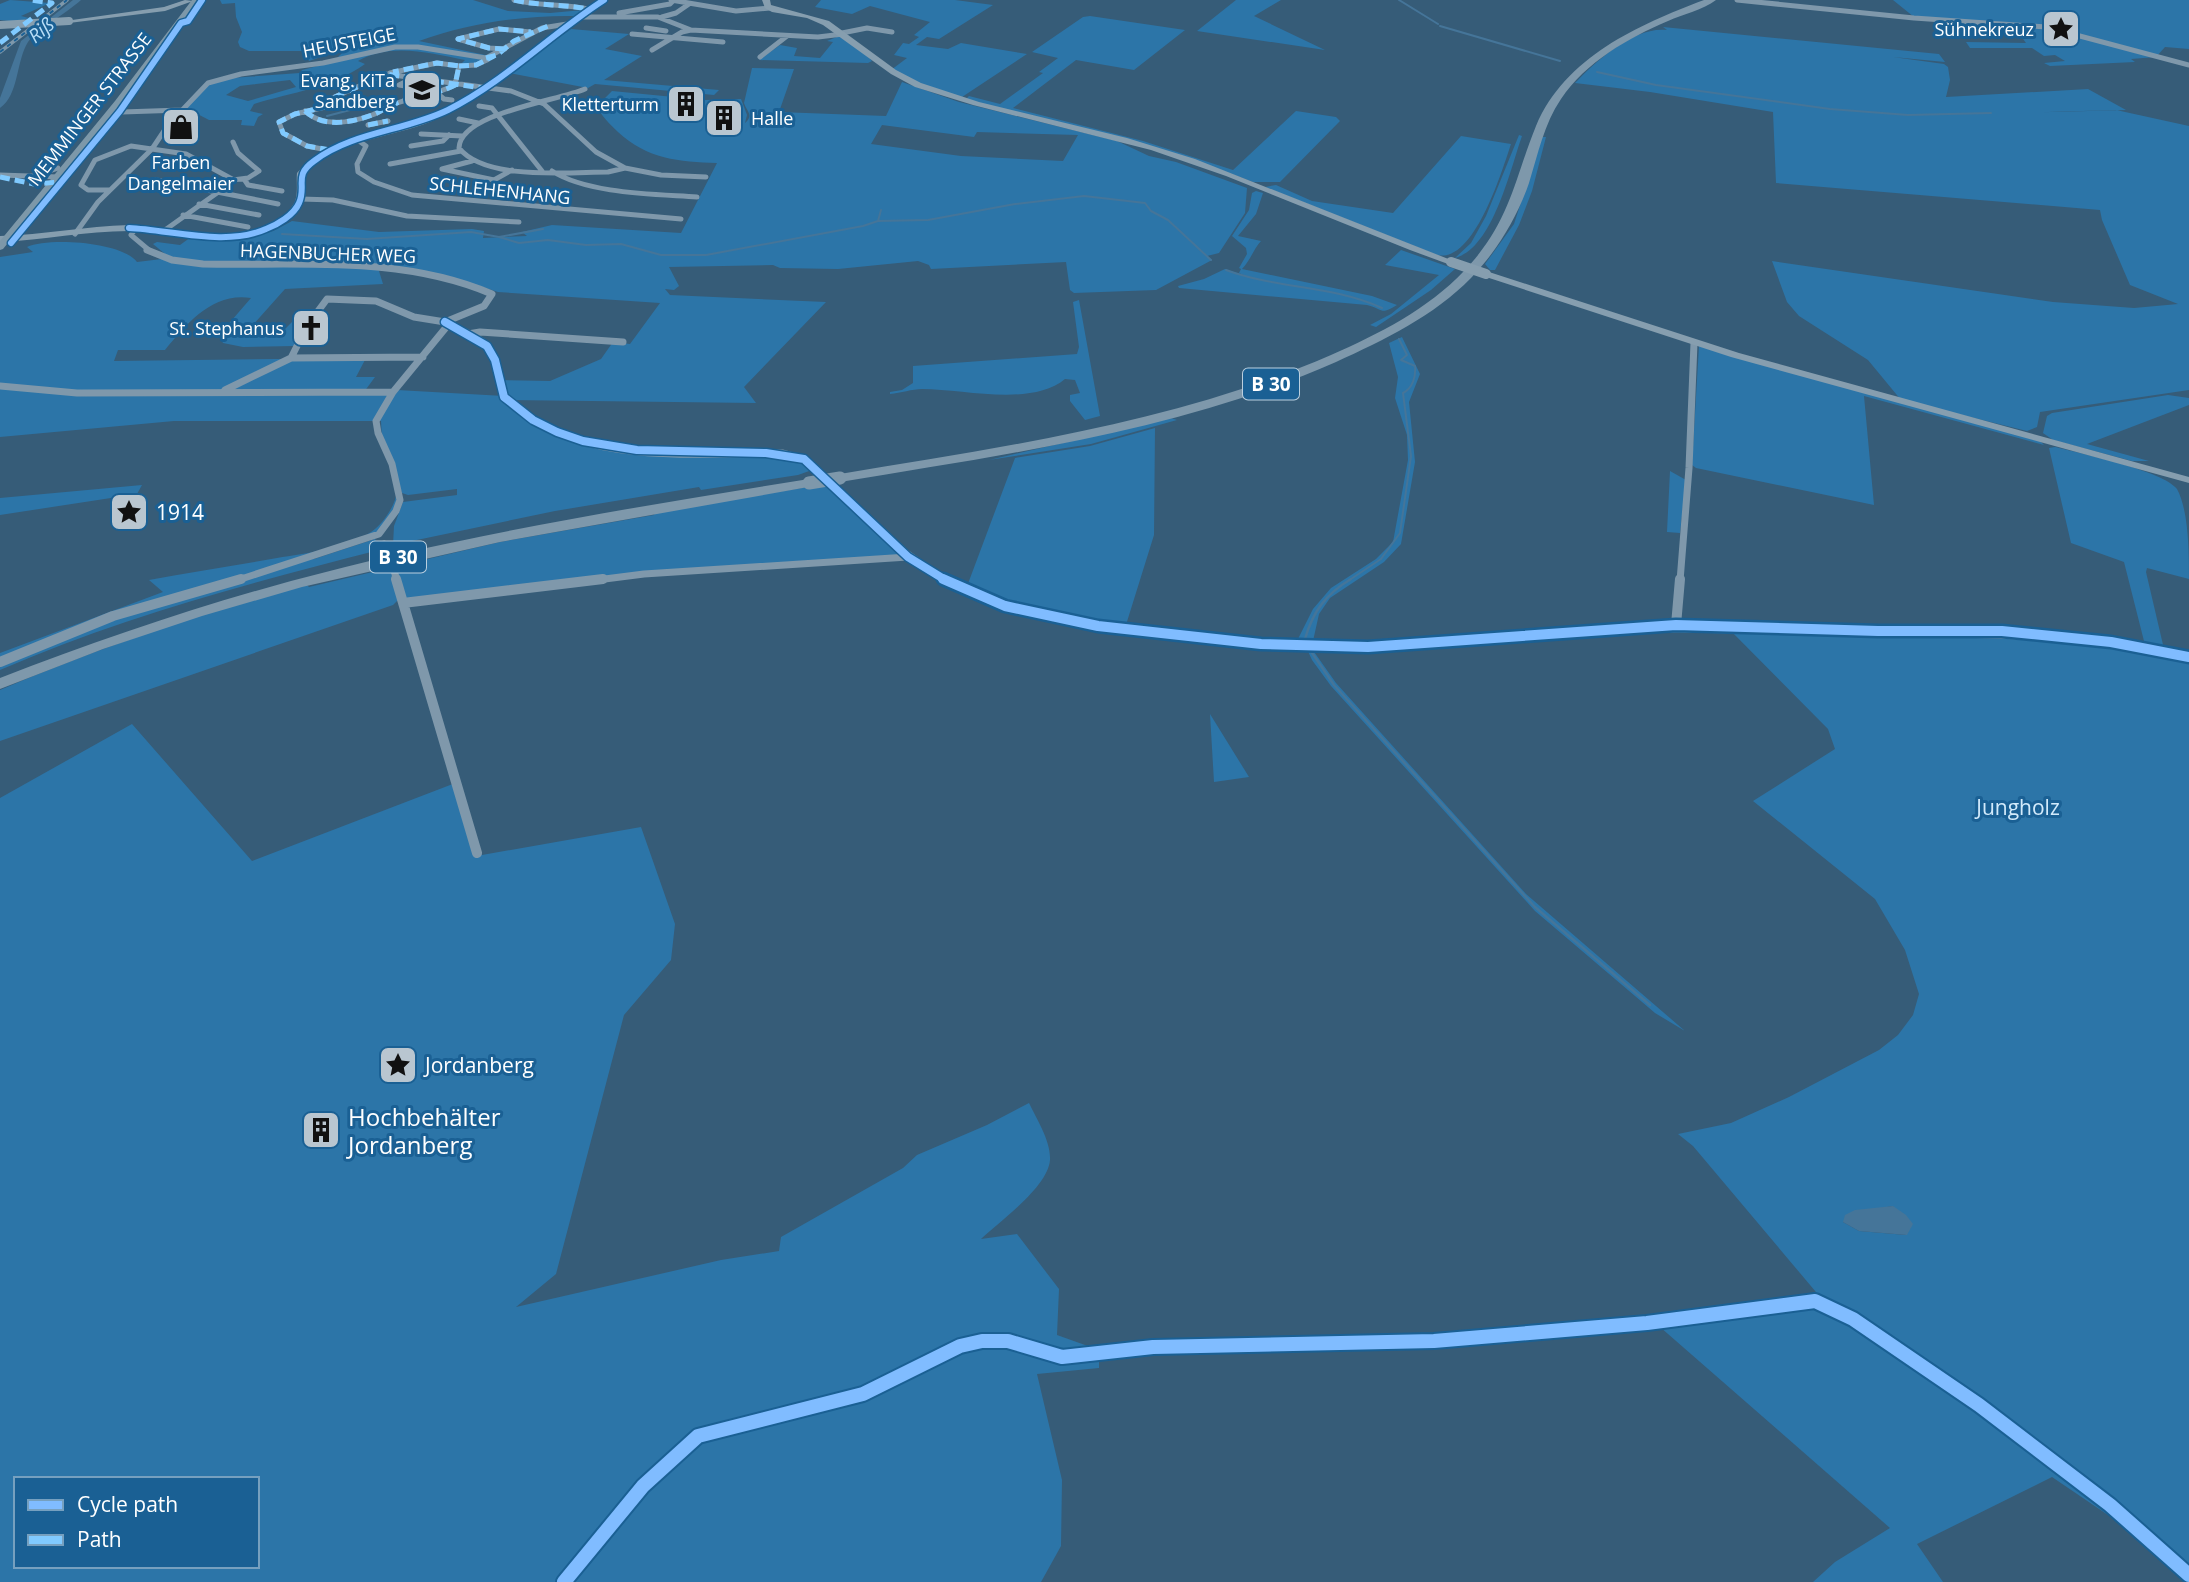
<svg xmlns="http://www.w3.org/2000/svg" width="2189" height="1582" font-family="'Open Sans',sans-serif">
<rect width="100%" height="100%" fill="#365c78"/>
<path fill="#2c75a8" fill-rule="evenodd" d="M10 0 50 3 21 16 29 18 19 22 0 20V4Z
M220 0H473L508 11 550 13 583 10 576 16C523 15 469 23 419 41L490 56 474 63 461 64 465 60C430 53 391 42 358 61L365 64C332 88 292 92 254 104L250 111 263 114 258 117 254 126 241 125 242 120H209L186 108 208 85 231 78 300 73 302 70 333 62 345 50 353 47 331 50 329 51 330 54 309 61 304 51H249L240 47 238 42 242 32 236 17 235 3 222 4ZM290 80 296 87 248 101 226 95 240 86Z
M821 0H955L993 5 939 39 927 37 916 45 948 49 961 43 1027 54 962 97 924 86 891 70 907 58 894 55 903 43 909 44 919 37 914 35 930 22 870 6 852 14 815 7Z
M1236 0H1281L1254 16 1325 50 1197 31Z
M1893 0H2189V49L2165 47 2156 57 2131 59 2135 62 2050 66 2044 63 2065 61 2055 55 2044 56 2032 48H1970L1966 42 2026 43 2019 33 1956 32 1951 22 1914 17Z
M1090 16 1185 30 1134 70 1076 60 1013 108 1143 141 1233 170 1296 111 1336 117 1340 121 1280 182H1253L1205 164 966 99 969 96 1000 104 1043 73 1039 72 1058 58 1032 52 1083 17Z
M1663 27 1939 54 1945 62 1893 57 1944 64 1948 67 1950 80 1946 97 2088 89 2126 110 2017 113 2116 110 2189 126V390L2040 412 2037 427 2027 431 1901 400 1868 360 1799 316 1787 302 1772 261 2053 302 2134 308 2178 304 2130 285 2102 220 2100 210 1776 183 1773 112 1650 92 1575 83C1597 60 1635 26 1667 30Z
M571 29 629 34 605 49 642 56 604 80 719 90 714 95 595 84 588 88 509 73Z
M839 36 861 49 872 61 868 63 759 60 780 45 797 48 794 56 820 58 833 42 827 41Z
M752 68 794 69 779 112 886 116 902 82 959 102 1117 141 1149 156 1176 162 1247 188 1245 213 1219 253 1207 256 1212 260 1156 290 1074 293 1070 290 1066 262 931 269 929 265 918 261 838 269 780 268 773 265 669 267 679 286 674 290 665 289 670 295 826 302 744 387 756 403 505 400 544 427 615 450 760 453 797 458 812 470 798 475 701 490 699 487 555 511 393 545 394 526 403 502 457 495V489L408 495 402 493 382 439 381 421H174L0 437V257L33 252 27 247C49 237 122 242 137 262L170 258 153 244 157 242 180 245 191 237 219 240 249 238 273 231 292 221 379 232 472 229 484 231 483 238 527 236 522 232 552 225 681 233 717 163C679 162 647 159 618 132 610 124 601 116 597 106L612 91 705 100 741 99 747 115 745 123C754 115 747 112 744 103ZM882 125 974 137 977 132 1078 135 1063 161 961 156 871 144ZM399 268 448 276 498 292 660 303 630 344 613 342 601 359 550 381 499 380 504 396 397 390 364 392 375 377H356L366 358 114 361 118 350H165C187 323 213 292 251 298L219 335 223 343 243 347 294 346 304 323 292 322 277 337 244 335 285 289 383 284 379 271Z
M1519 135 1522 136C1510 170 1493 248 1455 258L1471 243 1486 216Z
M1461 136 1511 144C1502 171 1474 264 1437 255L1265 187 1276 185 1312 201 1393 213Z
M1542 137H1546L1532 191 1519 225 1495 270H1490L1485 264 1514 224Z
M1256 191 1263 193 1256 214 1238 236 1261 241C1253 250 1250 261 1242 269L1372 296 1397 305C1380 315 1385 310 1367 305L1179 288 1178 286 1204 279 1225 269 1246 276 1239 273 1241 269 1239 268 1247 254 1246 248 1232 236 1249 210 1252 193Z
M1401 250 1455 269 1431 290 1376 327 1370 325 1391 314 1439 275 1385 265Z
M1079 300 1100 416 1085 420 1070 401V395L1080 393 1075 380 1065 379C1031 407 964 389 922 389 912 389 901 393 890 394V392L902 390 913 383V366L1077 354 1079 347 1073 302Z
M1402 337 1420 374 1409 402 1415 462 1401 544 1384 562 1330 598 1319 614 1313 641 1308 644 1295 645 1313 609 1331 588 1376 559 1393 542 1408 460 1407 435 1395 398 1398 377 1389 343Z
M1699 346 2040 441 2044 445 1864 396 1874 505 1696 468 1692 465Z
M2168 395 2189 398V405L2087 444 2149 461H2132L2053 440 2043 433 2047 416 2052 413Z
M1171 418 1177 420 1091 444 989 460Z
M1155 428 1154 535 1125 628 1064 619 966 589 1015 458 1090 446Z
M2055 447C2079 453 2164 471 2177 489 2189 511 2189 554 2189 579L2147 568 2146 572 2164 649 2145 645 2124 562 2071 543 2049 448Z
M1670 471 1686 480 1680 533 1667 532Z
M827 484 901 553 898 557 653 572 398 600 393 605 0 741V690C100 647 202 613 306 584L309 587 500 542 654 515 656 511Z
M142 485 137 494 0 515V498Z
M397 492 396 505 378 532 312 557 314 559 375 539 379 550C250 583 122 617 0 670V653L163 592 149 580C191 572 234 566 277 558 306 553 347 549 371 532 383 524 395 506 397 492Z
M1728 628 2002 633 2189 658V1570L2052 1477 1917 1544 1943 1582H1813L1835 1562 1890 1528 1660 1327 1821 1298 1693 1146 1678 1134 1731 1123 1789 1097 1879 1050 1898 1035 1913 1015 1919 994 1905 950 1875 899 1753 801 1835 749 1828 729ZM1893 1206 1906 1235 1859 1231 1843 1222 1875 1209Z
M1307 649H1312L1336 683 1526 894 1685 1031 1655 1013 1535 911 1331 686 1312 660Z
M1210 714 1249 777 1214 782Z
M132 724 252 861 458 782 482 855 641 827 675 924 671 960 624 1015 556 1274 516 1307 721 1260 779 1251 781 1237 903 1168 917 1155 987 1125 1029 1103C1037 1120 1051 1141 1050 1160 1048 1187 1000 1221 981 1239L1017 1234 1059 1289 1057 1335 1099 1350V1368L1037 1374 1062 1480 1061 1546 1041 1582H0V798ZM16 1479H257V1566H16Z"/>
<path fill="#457599" d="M1893 1206 1906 1215 1913 1224 1907 1235 1859 1231 1843 1222 1845 1215 1855 1210Z"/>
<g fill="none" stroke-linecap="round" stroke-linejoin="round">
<path stroke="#457599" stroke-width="2" d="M1399 0 1438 24
M1440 26 1560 61
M1597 72 1656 85 1830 109 1908 115 1991 113
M327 116 350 110 353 105
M878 221 928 220 1015 204 1084 196 1145 203 1151 211 1168 220 1211 260
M282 234 367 239 471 232 499 237 543 229
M499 237 519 243 548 240 586 245 621 244 661 255H706L863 226 878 221 881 210
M1226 270C1277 289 1332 285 1382 308
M1348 581 1381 559 1400 533 1411 456 1403 393C1413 388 1416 376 1415 366L1401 360 1407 355 1399 339"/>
<path stroke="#457599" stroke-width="2.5" d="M1305 639C1313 611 1326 594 1351 579
M1310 650 1334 685 1535 907 1650 1005"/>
<path fill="#457599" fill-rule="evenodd" d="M73 0H81C69 11 36 31 28 42 16 61 19 95 0 108V98L21 41Z"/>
<path stroke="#7f98ab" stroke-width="5" d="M514 0C539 6 563 4 588 9
M671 0 736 11 770 8
M1737 0 1914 18 2046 27 2189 65
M619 13 670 4 674 0
M577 17H658L691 30
M662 17 676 13 689 4
M646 28 666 31
M842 33 867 28 892 32
M632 34 723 42
M505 49 489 48 458 39 499 29 530 32
M652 50 682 32 691 30 818 37 843 34
M760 57 787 36
M459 66 476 65 487 60
M409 80 422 82 412 87 399 85Z
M585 89C557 101 460 113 459 148 485 181 569 172 608 172L625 168
M438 94 444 99 452 100
M479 106 492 108 542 171
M112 109 122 112 182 110
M305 111C323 128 350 123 372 115 381 112 388 105 397 103 417 96 436 95 455 85L459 66 437 63 390 73
M459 119 478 123
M368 125 388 121
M421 134 462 136
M359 141 366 146 357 164 358 172 374 182 412 195 681 219
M233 142 238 153 259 171 248 178 233 180
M411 146 443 141 449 135
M332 151 307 146 283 133 279 122 295 114 334 105 328 100 386 74 511 91 544 104 596 152 625 168 661 175 706 177
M472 161 442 169 494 180 512 170
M390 164 461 151
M552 171C588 194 655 194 697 197
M39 174 58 168
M0 175 58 177
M244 179 248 185 282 191
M156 180 278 204
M110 190H88L81 185 95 160 131 146 186 154 232 179 231 183 165 230
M301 199 333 200 407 216 519 222
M199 204 259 215
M183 215 248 227
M136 228 131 235 150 251
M75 234 98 202 152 149 168 125 208 83 241 74 323 63 395 47H418L486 58 542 28 567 24"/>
<path stroke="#7f98ab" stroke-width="7" d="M147 250 172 260 203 264C300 266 401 255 492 294L484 306 445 322 414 317 376 301 327 299 307 326 291 358 423 357
M446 322C459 331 477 334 487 346 502 363 493 389 511 404 584 467 693 453 783 453L804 459 819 471
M468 334 480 332 623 342
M0 386 77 393 393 392
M225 390 291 358
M831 483 905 552 946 581
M393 567 397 581
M235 581 379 534 396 511 400 500 392 464 378 433 376 421 393 392 448 325
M589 581 644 574 908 557
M1680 581 1689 468 1694 343"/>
<path stroke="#7f98ab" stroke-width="10" d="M396 579 477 853
M943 579C1003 612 1070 623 1137 631 1198 638 1259 647 1320 647 1408 647 1496 635 1584 630 1673 625 1761 629 1850 631 1964 632 2077 631 2189 657
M403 603 603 579
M1676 625 1680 579
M0 662 113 616 241 579"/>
<path stroke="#7f98ab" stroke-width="12" d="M564 1582 643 1486 698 1436 863 1394 960 1346 982 1341H1008L1062 1357 1153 1347 1434 1341 1647 1323 1815 1301 1853 1319 1979 1405 2110 1505 2189 1575"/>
<path fill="#869eaf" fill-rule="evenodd" d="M185 0 193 1 165 11 69 23 65 21 164 7Z
M599 0H608C593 12 575 22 560 34 519 65 479 101 432 121 389 139 339 138 305 174 305 182 307 192 304 200 302 208 297 212 291 217 246 257 182 230 129 231 86 231 43 240 0 242V236C43 235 86 226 129 225 176 225 262 254 293 205 299 196 296 183 297 173 328 136 380 135 422 119 487 96 542 37 599 0Z
M762 0H770L771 5 829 21 896 70 921 83 979 102 1127 138 1195 159 1456 262 1448 264 1410 250 1226 176 1151 150 973 105 915 87 891 74 823 25 807 18 772 12 765 8Z
M1486 271 1739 353 2189 477V483L1731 357 1483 276 1481 274Z"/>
<path fill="#7d98a9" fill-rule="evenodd" d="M192 0H200L121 105 3 249 0 250V241L115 101Z"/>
<path fill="#7e98ab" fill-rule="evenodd" d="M1704 0H1716C1703 10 1683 14 1668 21 1628 38 1586 62 1561 99 1544 124 1538 154 1529 183 1517 218 1497 251 1471 278 1434 316 1384 340 1336 362 1179 431 1008 454 840 482L833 478 840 474C1007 446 1175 423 1331 355 1379 334 1428 309 1464 271 1510 223 1513 183 1536 126 1565 57 1638 25 1704 0Z
M809 479 816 483 814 486 500 542 302 587 202 616 103 649 0 689V678C96 641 192 608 291 581 461 535 635 507 809 479Z"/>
<defs>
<path id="rail" d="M0 52 67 0"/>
</defs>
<use href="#rail" stroke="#7e98ab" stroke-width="3.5"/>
<use href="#rail" stroke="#1a6094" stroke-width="2" stroke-dasharray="4.5" stroke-linecap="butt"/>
<path stroke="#7f98ab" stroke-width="7" d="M384 544 393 567"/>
<path stroke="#869eaf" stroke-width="8" d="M0 25 69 21"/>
<path stroke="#869eaf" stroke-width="10" d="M1451 262 1486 274"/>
<path stroke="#7e98ab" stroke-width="13" d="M809 483 840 478"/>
<path stroke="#80caff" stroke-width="5" stroke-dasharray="10 5" stroke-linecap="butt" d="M514 0C539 6 563 4 588 9
M0 43 52 3 31 0
M505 49 489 48 458 39 499 29 531 32
M486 58 497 55 514 41 548 26
M459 66 476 65 494 56
M305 111C323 128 350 123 372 115 381 112 388 105 397 103 417 96 436 95 455 85L459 66 437 63 393 72
M368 125 388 121
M330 150 307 146 283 133 279 122 295 114 334 105 328 100 386 74 482 88
M0 177 34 184 59 182"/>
<defs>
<path id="cycleway-far3" d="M129 228C172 230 226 247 266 229 277 225 294 215 299 203 307 185 293 176 314 161 352 132 405 131 448 110 504 82 551 34 604 0
M11 243 120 111 181 23 188 21 202 0"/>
<path id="cycleway-far2" d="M445 322 487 346 495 360 504 397 533 420 557 432 583 441 637 450 766 453 804 459 908 557 947 581"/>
<path id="cycleway-far1" d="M943 579 1005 606 1098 626 1261 644 1368 647 1676 625 1878 631H2002L2111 642 2189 657"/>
<path id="cycleway" d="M564 1582 643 1486 698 1436 863 1394 960 1346 982 1341H1008L1062 1357 1153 1347 1434 1341 1647 1323 1815 1301 1853 1319 1979 1405 2110 1505 2189 1575"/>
</defs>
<use href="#cycleway-far3" stroke="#1a6094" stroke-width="9"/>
<use href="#cycleway-far2" stroke="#1a6094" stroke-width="11"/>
<use href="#cycleway-far1" stroke="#1a6094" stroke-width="15"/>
<use href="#cycleway" stroke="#1a6094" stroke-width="18"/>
<use href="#cycleway-far3" stroke="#80bcff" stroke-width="6"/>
<use href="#cycleway-far2" stroke="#80bcff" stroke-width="8"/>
<use href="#cycleway-far1" stroke="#80bcff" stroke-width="10"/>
<use href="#cycleway" stroke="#80bcff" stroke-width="14"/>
</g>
<defs>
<symbol id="sight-square" viewBox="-11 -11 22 22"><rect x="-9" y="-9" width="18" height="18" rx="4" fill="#b9c6d0" stroke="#1a6094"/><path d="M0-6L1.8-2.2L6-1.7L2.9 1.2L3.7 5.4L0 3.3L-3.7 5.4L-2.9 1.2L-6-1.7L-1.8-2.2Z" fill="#111"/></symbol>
<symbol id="school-square" viewBox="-11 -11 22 22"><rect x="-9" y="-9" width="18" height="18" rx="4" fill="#b9c6d0" stroke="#1a6094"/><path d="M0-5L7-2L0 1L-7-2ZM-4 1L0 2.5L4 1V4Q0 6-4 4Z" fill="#111"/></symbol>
<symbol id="building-square" viewBox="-11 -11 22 22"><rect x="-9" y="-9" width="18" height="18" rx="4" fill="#b9c6d0" stroke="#1a6094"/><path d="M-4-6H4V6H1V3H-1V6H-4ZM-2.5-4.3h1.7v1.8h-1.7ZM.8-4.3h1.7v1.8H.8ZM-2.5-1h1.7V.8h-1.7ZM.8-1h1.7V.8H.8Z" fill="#111"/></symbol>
<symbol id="shop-square" viewBox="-11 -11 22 22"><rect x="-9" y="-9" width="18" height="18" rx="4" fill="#b9c6d0" stroke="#1a6094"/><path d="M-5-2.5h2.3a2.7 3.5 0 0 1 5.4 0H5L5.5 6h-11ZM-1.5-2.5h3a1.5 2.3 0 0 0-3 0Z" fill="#111"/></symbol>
<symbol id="church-square" viewBox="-11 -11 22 22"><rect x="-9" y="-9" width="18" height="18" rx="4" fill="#b9c6d0" stroke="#1a6094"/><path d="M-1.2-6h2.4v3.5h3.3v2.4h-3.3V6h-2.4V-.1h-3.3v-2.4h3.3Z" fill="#111"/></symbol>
</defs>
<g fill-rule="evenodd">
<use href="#sight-square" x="2039" y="7" width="44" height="44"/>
<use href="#school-square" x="400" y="68" width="44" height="44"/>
<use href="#building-square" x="664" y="82" width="44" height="44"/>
<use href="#building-square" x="702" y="96" width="44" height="44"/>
<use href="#shop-square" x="159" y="105" width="44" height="44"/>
<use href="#church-square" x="289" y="306" width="44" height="44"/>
<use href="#sight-square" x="107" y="490" width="44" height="44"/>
<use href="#sight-square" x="376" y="1043" width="44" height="44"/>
<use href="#building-square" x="299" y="1108" width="44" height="44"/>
</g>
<g text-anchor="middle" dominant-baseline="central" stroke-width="6" stroke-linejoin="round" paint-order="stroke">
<g font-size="18" fill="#fff" stroke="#1a6094" text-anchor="end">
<text x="2034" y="29">Sühnekreuz</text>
<text x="395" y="80">Evang. KiTa<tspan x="395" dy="21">Sandberg</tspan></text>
<text x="659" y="104">Kletterturm</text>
<text x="751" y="118" text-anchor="start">Halle</text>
<text x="181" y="162" text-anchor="middle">Farben<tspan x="181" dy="21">Dangelmaier</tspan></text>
<text x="284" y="328">St. Stephanus</text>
</g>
<g font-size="18" fill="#fff" stroke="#1a6094">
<text transform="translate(349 42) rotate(-11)">HEUSTEIGE</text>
<text transform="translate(89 109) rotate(-52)">MEMMINGER STRASSE</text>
<text transform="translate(500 190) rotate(6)">SCHLEHENHANG</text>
<text transform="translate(328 253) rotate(2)">HAGENBUCHER WEG</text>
</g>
<g font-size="19" font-style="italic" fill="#b8ddf6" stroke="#1a6094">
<text transform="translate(41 30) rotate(-40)">Riß</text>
</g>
<g fill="#1a6094" stroke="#bacfdf" stroke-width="2">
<rect x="1243" y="368.5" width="56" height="31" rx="5"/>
<rect x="370" y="541.5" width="56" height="31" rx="5"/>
</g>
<g font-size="19" font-weight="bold" fill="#fff">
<text x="1271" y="384">B 30</text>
<text x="398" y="557">B 30</text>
</g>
<g font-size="21" fill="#fff" stroke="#1a6094" text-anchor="start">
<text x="156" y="512">1914</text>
<text x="425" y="1065">Jordanberg</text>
</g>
<g font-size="21" fill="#d2eafb" stroke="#1a6094">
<text x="2018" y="807">Jungholz</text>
</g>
<g font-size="24" fill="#fff" stroke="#1a6094" text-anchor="start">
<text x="348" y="1116">Hochbehälter<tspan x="348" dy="28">Jordanberg</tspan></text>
</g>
</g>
<rect x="14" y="1477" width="245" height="91" fill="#1a6094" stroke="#76a0bf" stroke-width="2"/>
<rect x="28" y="1500" width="35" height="10" fill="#80bcff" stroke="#76a0bf" stroke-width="2"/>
<text x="77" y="1512" font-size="21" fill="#ffffff">Cycle path</text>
<rect x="28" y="1535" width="35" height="10" fill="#80caff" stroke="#76a0bf" stroke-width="2"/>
<text x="77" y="1547" font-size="21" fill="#ffffff">Path</text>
</svg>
